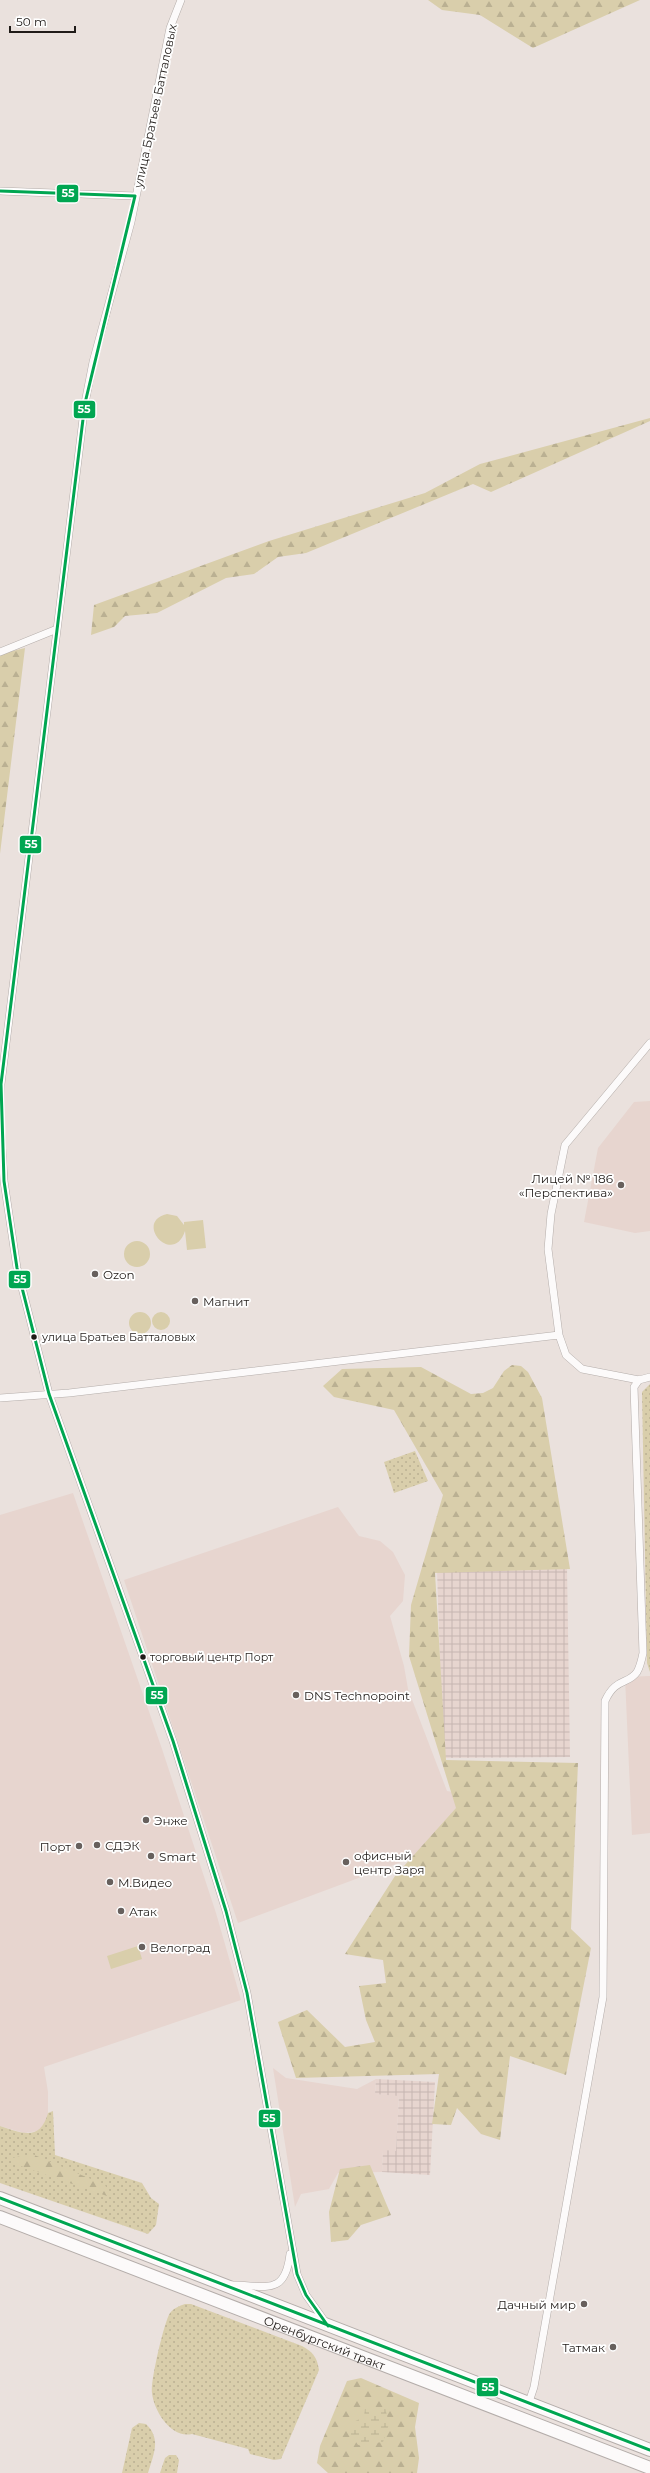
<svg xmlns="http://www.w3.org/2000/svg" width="650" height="2473" font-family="Montserrat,sans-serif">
<defs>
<pattern id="industrial-grid" width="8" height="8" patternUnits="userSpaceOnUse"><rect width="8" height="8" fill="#e7d5cf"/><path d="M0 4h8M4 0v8" fill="none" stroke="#c6b6b1"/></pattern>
<pattern id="grass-dots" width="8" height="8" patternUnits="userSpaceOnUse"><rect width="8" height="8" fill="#d9ceab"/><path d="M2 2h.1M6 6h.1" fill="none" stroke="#bab092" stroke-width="1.8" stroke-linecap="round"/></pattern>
<pattern id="forest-firs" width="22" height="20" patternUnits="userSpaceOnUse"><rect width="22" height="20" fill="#d9ceab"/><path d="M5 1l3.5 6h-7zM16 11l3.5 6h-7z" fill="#bab092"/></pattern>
<pattern id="wetland-marsh" width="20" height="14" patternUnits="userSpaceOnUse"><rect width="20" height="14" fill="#d9ceab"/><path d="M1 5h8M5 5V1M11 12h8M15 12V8" fill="none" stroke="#bab092"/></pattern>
</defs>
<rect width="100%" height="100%" fill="#eae1dd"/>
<path fill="#e7d5cf" d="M650 1101V1231L635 1233 584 1222 598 1148 634 1102Z
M73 1493 162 1749 216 1913 241 2000 44 2067 48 2092V2113L45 2124 38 2131 24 2133 0 2126V1515Z
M338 1507 359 1536 380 1541 393 1552 405 1575 403 1601 390 1616 404 1666 408 1689 447 1791 459 1793 471 1836 238 1923 124 1580Z
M650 1676V1833L632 1835 625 1677Z
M273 2068 286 2078 357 2089 376 2079 375 2094 399 2095 396 2151H383L382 2172 338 2173 329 2189 301 2194 295 2207Z"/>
<path fill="url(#industrial-grid)" d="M567 1567 570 1757 443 1758 437 1569Z
M376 2079 435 2082 430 2175 382 2172 383 2150 396 2151 399 2096 375 2094Z"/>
<path fill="url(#grass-dots)" d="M650 1384V1672L647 1663 642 1392Z
M415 1451 428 1481 394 1493 384 1462Z
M53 2111 55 2155 142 2183 151 2198 159 2204 156 2225 148 2234 0 2183V2126C22 2133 40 2142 48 2113Z
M185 2304H191L302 2346C313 2352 317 2357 319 2370L281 2459 274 2460 250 2454 248 2449 192 2434C172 2439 154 2412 152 2393 150 2383 164 2322 170 2313 174 2308 179 2306 185 2304Z
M139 2423 146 2424C162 2439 153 2455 148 2473H122L132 2428Z
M169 2455H176L179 2460 177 2473H160L165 2458Z"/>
<path fill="url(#forest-firs)" d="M428 0H640L533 48 480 15 442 10Z
M650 418V421L491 492 473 484 306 553 278 557 254 574 226 578 157 613 125 616 114 627 91 635 94 605 269 541 425 493 480 464Z
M25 648 0 854V654Z
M512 1365 521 1366 528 1372 542 1398 570 1569 435 1573 446 1760 578 1763 571 1929 591 1948 566 2075 510 2056 500 2140 481 2134 457 2108 451 2125 432 2124 439 2074 296 2078 278 2022 307 2010 345 2047 375 2042 366 2020 359 1986 386 1983 383 1960 345 1954 395 1876 456 1808 409 1656 411 1605 443 1495 394 1410 334 1397 323 1386 342 1369 421 1367 471 1394 483 1393 493 1388 504 1371Z
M32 2154 105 2185 108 2191 107 2196 12 2163V2158Z
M370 2165 391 2215 361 2225 348 2240 331 2242 329 2212 340 2169Z
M361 2378 419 2403 415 2427 419 2458 417 2473H328L317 2463 320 2446 347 2381Z"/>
<path fill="url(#wetland-marsh)" d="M385 2407 389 2424 383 2442 358 2445 350 2433 351 2423 364 2417 365 2408Z"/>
<path fill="#d9ceab" d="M167 1214 177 1216 184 1225V1222L203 1220 206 1248 187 1250 185 1231C173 1267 133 1222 167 1214Z
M124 1254a13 13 0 1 1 26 0a13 13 0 1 1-26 0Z
M152 1321a9 9 0 1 1 18 0a9 9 0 1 1-18 0Z
M129 1323a11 11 0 1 1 22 0a11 11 0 1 1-22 0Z
M138 1946 142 1959 111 1969 107 1956Z"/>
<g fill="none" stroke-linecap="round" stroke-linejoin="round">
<defs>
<path id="minor" d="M181 0 170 28 131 222 93 362 85 403 1 1084V1132L4 1181 17 1268 49 1394 173 1741 226 1911 247 1993 297 2274 306 2295 326 2323
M0 191 135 196
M0 652 57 629
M650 1043 565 1145 551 1214 548 1249 559 1335 566 1355 582 1369 639 1380 650 1377
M0 1398 69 1393 559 1335
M232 2285C265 2285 285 2297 290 2254
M529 2402 534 2387 603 1997 605 1701C616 1677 628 1685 637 1672 640 1667 642 1658 643 1653L634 1387 639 1380"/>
<g id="primary">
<path d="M0 2198 650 2450"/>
<path id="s1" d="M0 2217 650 2468"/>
</g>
</defs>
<use href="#minor" stroke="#b4adaa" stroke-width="8"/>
<use href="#primary" stroke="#b4adaa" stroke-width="14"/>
<use href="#minor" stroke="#fcfafa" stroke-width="7"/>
<use href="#primary" stroke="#fcfafa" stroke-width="12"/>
<defs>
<path id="bus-1" d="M0 191 135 196
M135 196 85 403 1 1084 4 1181 17 1268 49 1394 173 1741 226 1911 247 1993 297 2274 306 2295 328 2326
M0 2198 650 2450"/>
</defs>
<use href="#bus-1" stroke="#fff" stroke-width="6"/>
<use href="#bus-1" stroke="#00a651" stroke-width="3"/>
</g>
<g fill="#67605d" stroke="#fff" stroke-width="1.5">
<circle cx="621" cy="1185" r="4"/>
<circle cx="95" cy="1274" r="4"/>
<circle cx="195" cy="1301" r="4"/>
<circle cx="296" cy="1695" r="4"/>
<circle cx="146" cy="1820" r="4"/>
<circle cx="97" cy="1845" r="4"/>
<circle cx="79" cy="1846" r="4"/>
<circle cx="151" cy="1856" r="4"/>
<circle cx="346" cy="1862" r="4"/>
<circle cx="110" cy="1882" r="4"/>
<circle cx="121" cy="1911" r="4"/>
<circle cx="142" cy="1947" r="4"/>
<circle cx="584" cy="2304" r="4"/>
<circle cx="613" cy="2347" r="4"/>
</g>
<g fill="#201b18" stroke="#fff" stroke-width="1.5">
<circle cx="34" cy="1337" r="3.5"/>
<circle cx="143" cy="1657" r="3.5"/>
</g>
<g text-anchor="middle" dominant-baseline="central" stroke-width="3.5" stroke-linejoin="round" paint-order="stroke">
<g font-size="11" fill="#201b18" stroke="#fff" text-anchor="start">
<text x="42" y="1337">улица Братьев Батталовых</text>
<text x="150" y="1657">торговый центр Порт</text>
</g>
<g font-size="12" fill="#201b18" stroke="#fff">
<text transform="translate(155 106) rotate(-78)">улица Братьев Батталовых</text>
<text stroke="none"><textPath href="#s1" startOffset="348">Оренбургский тракт</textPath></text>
</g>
<g font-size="12" fill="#201b18" stroke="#fff" text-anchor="start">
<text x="613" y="1178" text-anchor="end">Лицей № 186<tspan x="613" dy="14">«Перспектива»</tspan></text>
<text x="103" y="1274">Ozon</text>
<text x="203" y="1301">Магнит</text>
<text x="304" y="1695">DNS Technopoint</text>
<text x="154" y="1820">Энже</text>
<text x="105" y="1845">СДЭК</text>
<text x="71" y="1846" text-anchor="end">Порт</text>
<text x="354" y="1855">офисный<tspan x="354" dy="14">центр Заря</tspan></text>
<text x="159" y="1856">Smart</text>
<text x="118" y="1882">М.Видео</text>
<text x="129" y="1911">Атак</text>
<text x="150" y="1947">Велоград</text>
<text x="576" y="2304" text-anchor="end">Дачный мир</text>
<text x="605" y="2347" text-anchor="end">Татмак</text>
</g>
</g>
<g stroke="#fff" stroke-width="1.5">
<rect x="56" y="184" width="23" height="19" rx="4" fill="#00a651"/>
<rect x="73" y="400" width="23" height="19" rx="4" fill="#00a651"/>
<rect x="19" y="835" width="23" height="19" rx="4" fill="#00a651"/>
<rect x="8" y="1270" width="23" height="19" rx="4" fill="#00a651"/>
<rect x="145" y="1686" width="23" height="19" rx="4" fill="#00a651"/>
<rect x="258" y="2109" width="23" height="19" rx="4" fill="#00a651"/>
<rect x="476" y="2377" width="23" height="20" rx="4" fill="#00a651"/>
</g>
<g font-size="11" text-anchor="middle" font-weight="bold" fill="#fff">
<text x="68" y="197">55</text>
<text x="84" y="413">55</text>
<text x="31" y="848">55</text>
<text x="20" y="1283">55</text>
<text x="157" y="1699">55</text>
<text x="269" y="2122">55</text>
<text x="488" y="2391">55</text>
</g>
<path d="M10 26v6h65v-6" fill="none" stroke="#201b18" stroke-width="2"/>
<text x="16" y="26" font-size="12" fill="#201b18" stroke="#ffffff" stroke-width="3" paint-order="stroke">50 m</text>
</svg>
